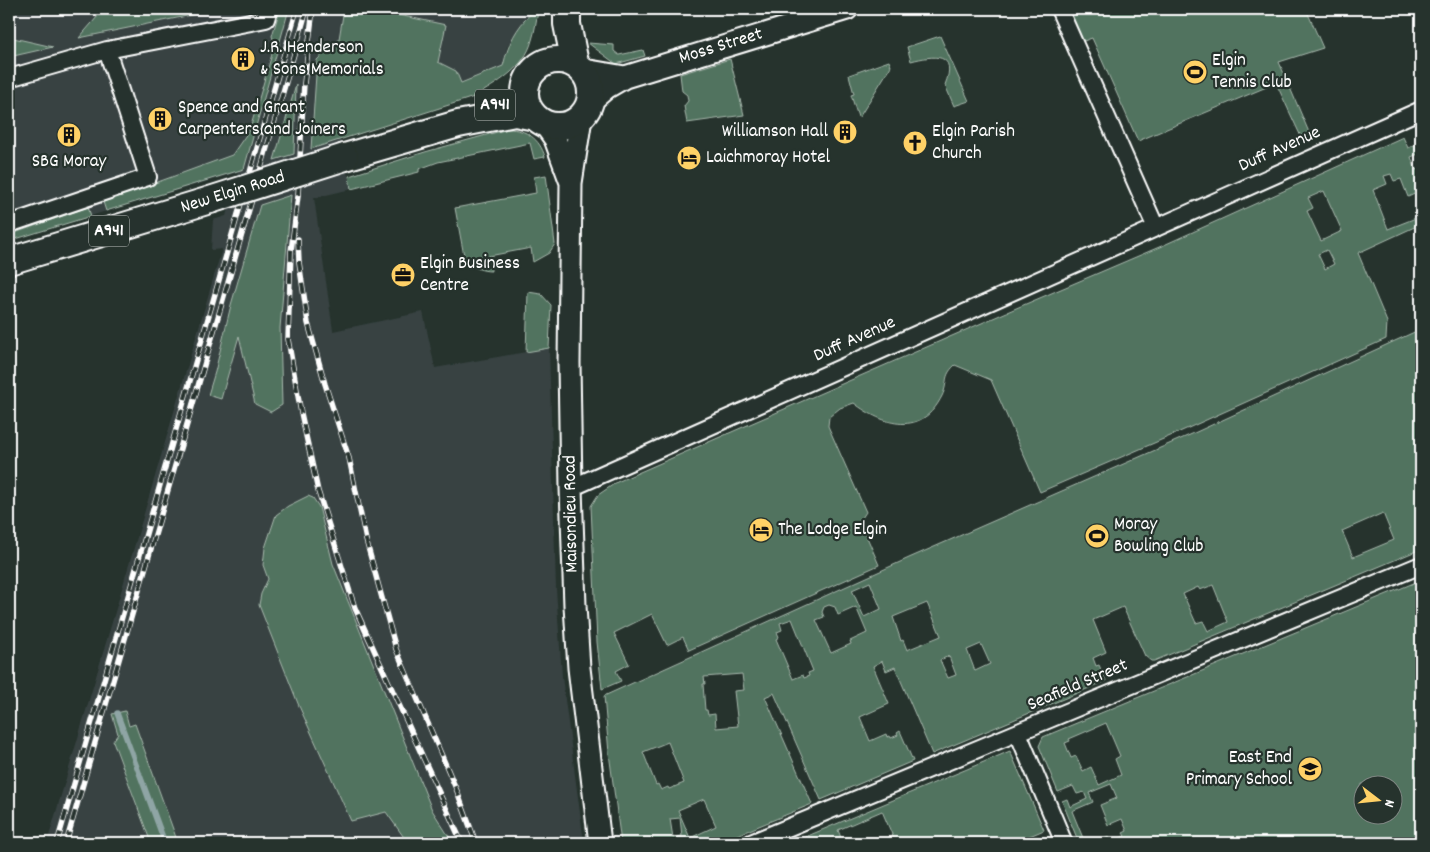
<svg xmlns="http://www.w3.org/2000/svg" width="1430" height="852" font-family="Dekko,sans-serif">
<rect width="100%" height="100%" fill="#26332d"/>
<filter id="ink" filterUnits="userSpaceOnUse"><feTurbulence type="fractalNoise" baseFrequency=".02" numOctaves="2"/><feDisplacementMap in="SourceGraphic" scale="10" xChannelSelector="R" yChannelSelector="G"/><feConvolveMatrix kernelMatrix="1 2 1 2 8 2 1 2 1" color-interpolation-filters="sRGB"/></filter>
<g filter="url(#ink)">
<path fill="#384343" d="M9 9H538V12H532L507 47 504 66 461 83 340 140 351 189 314 198 333 331 423 312 435 368 549 348 556 589 562 677 584 843H178L135 725 129 726 125 711 118 734 113 741 151 843H47L222 249 211 250 213 220 226 216 238 172 9 240Z"/>
<path fill="#51735e" stroke="#a8b9ae" fill-rule="evenodd" d="M104 9H163L183 15 204 9H221L79 38Z
M280 9H289L244 169 106 211 103 202 232 155 250 129 275 44 272 36Z
M344 9H370L446 25 438 62 456 71 461 83 503 66C509 42 515 30 532 12H538C536 21 535 31 532 40 525 68 497 83 474 97L311 149 317 60 339 39Z
M1068 9H1306L1323 48 1279 62 1311 137 1303 141 1276 83 1138 141 1092 38 1081 42Z
M940 36 969 101 954 106 945 85C958 52 934 55 911 61L907 47Z
M9 37 53 47 9 57Z
M588 43 614 45V51L619 55 643 50 645 56 616 64Z
M730 59 744 115 687 123 684 106 688 101 687 95 682 91 680 74Z
M889 61 891 66 860 116 858 117 851 95 854 94 849 75Z
M296 85 294 154 274 160Z
M508 129C526 129 540 139 545 157L534 159 530 143 438 162 419 169V172L351 189 349 176 425 152Z
M1421 130V153L1411 157 1416 170 1421 168V191L1408 197 1401 179 1394 181 1391 174 1384 176 1387 184 1373 190 1388 229 1421 216V224L1358 253 1387 322 1386 339 1175 434 1040 492 991 380 955 365C942 377 949 382 942 396 922 437 884 426 854 403L840 408 829 417 828 426 866 512 860 521 879 565 689 650 683 637 667 645 652 614 614 633 629 664 616 671 621 681 602 689 597 642 591 506 598 495 617 482 1007 312 1164 245 1403 137 1408 148 1420 143 1416 132ZM1324 191 1342 231 1321 241 1307 211 1313 208 1308 198ZM1327 250 1334 264 1325 269 1318 254Z
M546 175 555 244 549 253 533 262 531 248 489 256 491 271C482 271 472 267 465 261L455 208 536 193 534 177Z
M291 195 280 328 282 405 271 412 255 404 239 336 221 399 208 395 215 372 231 305 260 205Z
M88 207 91 216 9 241V235Z
M528 292 541 294 551 305 549 348 526 352Z
M1421 329V549L1154 661H1151L1145 656 1123 607 1093 620 1106 652 1093 658 1096 666 1099 665 1106 681 932 754 895 667 886 671 882 661 873 666 889 704 860 717 870 741 886 734 887 737 890 736 891 738 898 735 897 733 900 731 913 761 821 800 774 693 765 697 812 804 718 843H621L609 753 604 696 909 558 1192 434ZM1383 513 1394 540 1353 557 1342 531ZM870 582 881 609 864 617 852 590ZM1213 585 1228 622 1208 631 1203 621 1196 623 1183 594 1198 587 1200 590ZM927 603 941 636 907 650 903 640 901 641 893 617ZM829 605 835 607 838 615 856 607 867 633 850 641 851 644 831 653 816 620 824 617 822 612 824 607ZM792 619 813 671 808 673 809 676 804 678 803 675 793 679 776 639 779 637 777 632 782 630 780 623ZM981 644 990 664 975 671 967 650ZM949 656 956 675 948 678 940 660ZM742 674 744 690 734 691 738 726 716 728 715 714 708 715 707 710H705L703 684H705L704 677ZM668 742 684 783 669 789 668 787 661 790 658 784 656 785 643 752ZM704 799 716 826 690 838 678 810ZM680 818 682 836 673 838 670 819Z
M308 496 313 498 319 507 333 564 432 810 453 843H408L386 812 351 821 299 706 259 605 261 594 268 579 263 565 265 548 276 515 288 506Z
M1421 580V843H1368L1362 840 1360 843H1093L1109 837 1112 842 1125 836 1123 833 1127 831 1122 819 1108 825 1100 805 1117 798 1111 784 1089 793 1093 802 1072 811 1085 843H1079L1062 801 1067 799 1070 807 1087 799 1084 792 1077 794 1073 786 1058 792 1039 746 1043 737ZM1106 723 1120 756 1115 759 1121 775 1099 785 1091 767 1083 771 1076 756 1071 758 1065 743 1070 741 1069 739ZM1392 784V814H1362V784Z
M125 711 129 726 135 724 178 843H151L113 741 118 734 112 714Z
M1010 751 1044 830 1013 843H886L894 839 882 811 838 830 843 843H822V842L791 843Z"/>
<g fill="none" stroke-linecap="round" stroke-linejoin="round">
<path stroke="#8fa5a5" stroke-width="5.5" d="M117 713 165 843"/>
<defs>
<path id="minor" d="M1059 9 1156 228
M9 78 107 50 266 19 269 9
M9 224 148 177 107 50
M571 488 1421 110
M1018 733 1064 843
M751 843 1421 565"/>
<path id="tertiary" d="M584 70 625 77
M591 101 606 88 625 77 847 9
M581 118 571 183 569 363 571 488 575 606 579 668 600 843
M543 122 555 139 570 180"/>
<path id="primary" d="M567 9V24L575 63
M525 93a33 33 0 1 1 66 0a33 33 0 1 1-66 0Z
M345 157 458 124 515 113 535 117
M9 261 210 200"/>
</defs>
<use href="#minor" stroke="#fff" stroke-width="20"/>
<use href="#tertiary" stroke="#fff" stroke-width="25"/>
<use href="#primary" stroke="#fff" stroke-width="30"/>
<use href="#minor" stroke="#26332d" stroke-width="16"/>
<use href="#tertiary" stroke="#26332d" stroke-width="21"/>
<use href="#primary" stroke="#26332d" stroke-width="26"/>
<defs>
<path id="rail" d="M313 9 304 83 298 196 291 251 288 339 301 413 318 491 355 608 462 843
M298 239 299 262 308 323 325 384 349 458 366 540 396 649 457 791 476 843
M57 843 297 9
M66 843 307 9"/>
</defs>
<use href="#rail" stroke="#fff" stroke-width="5.5"/>
<use href="#rail" stroke="#26332d" stroke-width="4" stroke-dasharray="11" stroke-linecap="butt"/>
<defs>
<path id="primary-bridge" d="M210 200 345 157"/>
</defs>
<use href="#primary-bridge" stroke="#fff" stroke-width="30" stroke-linecap="butt"/>
<use href="#primary-bridge" stroke="#26332d" stroke-width="26"/>
</g>
</g>
<defs>
<symbol id="building-disc" viewBox="-11 -11 22 22"><circle r="9.5" fill="#ffd166" stroke="#26332d"/><path d="M-4-6H4V6H1V3H-1V6H-4ZM-2.5-4.3h1.7v1.8h-1.7ZM.8-4.3h1.7v1.8H.8ZM-2.5-1h1.7V.8h-1.7ZM.8-1h1.7V.8H.8Z" fill="#111"/></symbol>
<symbol id="stadium-disc" viewBox="-11 -11 22 22"><circle r="9.5" fill="#ffd166" stroke="#26332d"/><path d="M0-5a6.5 5 0 1 0 0 10a6.5 5 0 1 0 0-10ZM-3.5-1.8h7v3.6h-7Z" fill="#111"/></symbol>
<symbol id="church-disc" viewBox="-11 -11 22 22"><circle r="9.5" fill="#ffd166" stroke="#26332d"/><path d="M-1.2-6h2.4v3.5h3.3v2.4h-3.3V6h-2.4V-.1h-3.3v-2.4h3.3Z" fill="#111"/></symbol>
<symbol id="hotel-disc" viewBox="-11 -11 22 22"><circle r="9.5" fill="#ffd166" stroke="#26332d"/><path d="M-6-4.5h1.5V1H6V5H4.5V3h-9V5H-6ZM-4 0a1.8 1.8 0 1 1 3.6 0ZM.5 0V-2.5h3Q6-2.5 6 0Z" fill="#111"/></symbol>
<symbol id="office-disc" viewBox="-11 -11 22 22"><circle r="9.5" fill="#ffd166" stroke="#26332d"/><path d="M-6-3h4V-5.5h4V-3h4V5H-6ZM-1-4.5V-3h2v-1.5ZM-6 0V1H6V0Z" fill="#111"/></symbol>
<symbol id="school-disc" viewBox="-11 -11 22 22"><circle r="9.5" fill="#ffd166" stroke="#26332d"/><path d="M0-5L7-2L0 1L-7-2ZM-4 1L0 2.5L4 1V4Q0 6-4 4Z" fill="#111"/></symbol>
</defs>
<g fill-rule="evenodd">
<use href="#building-disc" x="229" y="45" width="28" height="28"/>
<use href="#stadium-disc" x="1181" y="58" width="28" height="28"/>
<use href="#building-disc" x="146" y="105" width="28" height="28"/>
<use href="#building-disc" x="831" y="118" width="28" height="28"/>
<use href="#building-disc" x="55" y="121" width="28" height="28"/>
<use href="#church-disc" x="901" y="129" width="28" height="28"/>
<use href="#hotel-disc" x="675" y="144" width="28" height="28"/>
<use href="#office-disc" x="389" y="261" width="28" height="28"/>
<use href="#hotel-disc" x="747" y="516" width="28" height="28"/>
<use href="#stadium-disc" x="1083" y="522" width="28" height="28"/>
<use href="#school-disc" x="1296" y="755" width="28" height="28"/>
</g>
<g text-anchor="middle" dominant-baseline="central" stroke-width="4.5" stroke-linejoin="round" paint-order="stroke">
<g fill="#26332d" stroke="#bec2c0" stroke-width="1">
<rect x="475" y="89.5" width="40" height="31" rx="4"/>
<rect x="89" y="215.5" width="40" height="31" rx="4"/>
</g>
<g font-size="18" font-weight="bold" fill="#fff">
<text x="495" y="105">A941</text>
<text x="109" y="231">A941</text>
</g>
<g font-size="19" fill="#fff" stroke="#26332d">
<text transform="translate(721 47) rotate(-17)">Moss Street</text>
<text transform="translate(1280 150) rotate(-24)">Duff Avenue</text>
<text transform="translate(233 193) rotate(-17)">New Elgin Road</text>
<text transform="translate(855 340) rotate(-24)">Duff Avenue</text>
<text transform="translate(572 514) rotate(-91)">Maisondieu Road</text>
<text transform="translate(1078 686) rotate(-23)">Seafield Street</text>
</g>
<g font-size="19" fill="#fff" stroke="#26332d" text-anchor="start">
<text x="260" y="48">J.R. Henderson<tspan x="260" dy="22">&amp; Sons Memorials</tspan></text>
<text x="1212" y="61">Elgin<tspan x="1212" dy="22">Tennis Club</tspan></text>
<text x="178" y="108">Spence and Grant<tspan x="178" dy="22">Carpenters and Joiners</tspan></text>
<text x="828" y="132" text-anchor="end">Williamson Hall</text>
<text x="932" y="132">Elgin Parish<tspan x="932" dy="22">Church</tspan></text>
<text x="706" y="158">Laichmoray Hotel</text>
<text x="69" y="162" text-anchor="middle">SBG Moray</text>
<text x="420" y="264">Elgin Business<tspan x="420" dy="22">Centre</tspan></text>
<text x="1114" y="525">Moray<tspan x="1114" dy="22">Bowling Club</tspan></text>
<text x="778" y="530">The Lodge Elgin</text>
<text x="1292" y="758" text-anchor="end">East End<tspan x="1292" dy="22">Primary School</tspan></text>
</g>
</g>
<rect width="1430" height="852" fill="none" stroke="#26332d" stroke-width="30"/>
<rect x="15" y="15" width="1400" height="822" fill="none" stroke="#fff" stroke-width="2" filter="url(#ink)"/>
<g transform="translate(1378 800) rotate(106)"><circle r="24" fill="#26332d" stroke="#7d8581"/>
<path d="M0-4L9 19L0 12L-9 19Z" fill="#ffd166"/>
<text y="-8" font-size="14" font-weight="bold" text-anchor="middle" fill="#ffffff">N</text>
</g>
</svg>
